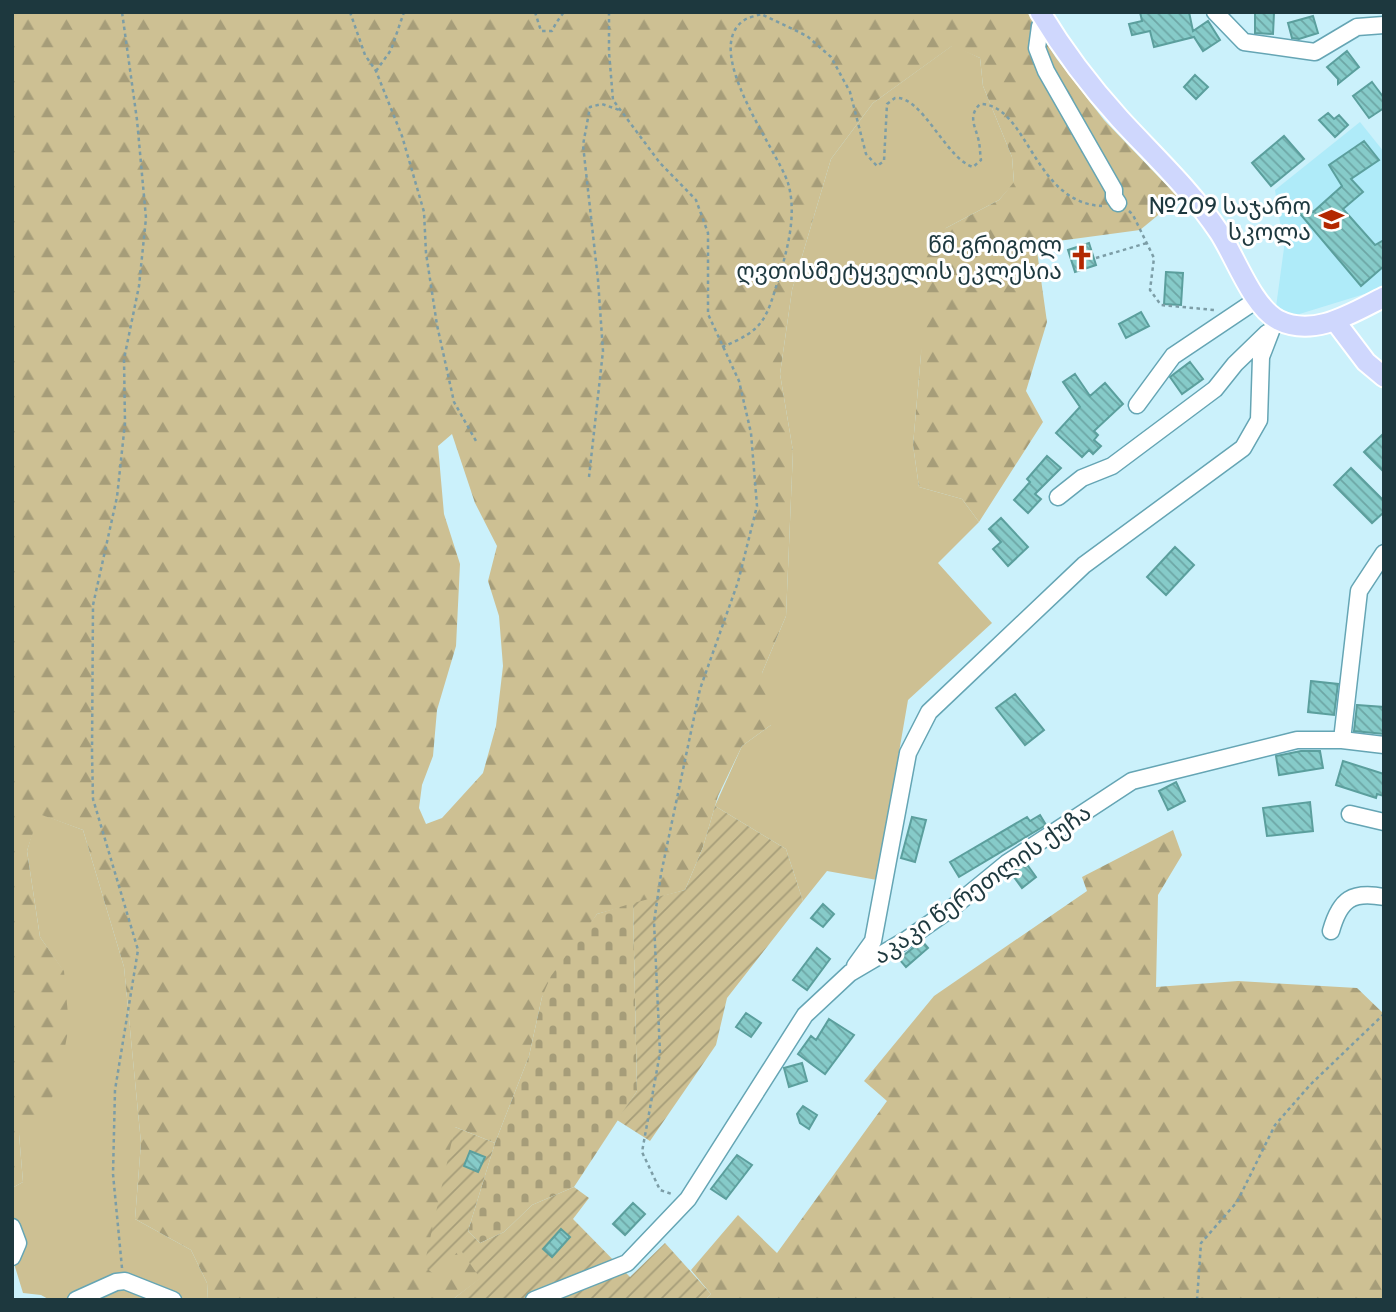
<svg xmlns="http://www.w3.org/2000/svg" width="1396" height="1312" font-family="Cabin,'Noto Sans Georgian',sans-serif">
<defs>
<pattern id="forest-firs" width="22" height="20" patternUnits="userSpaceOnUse" patternTransform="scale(1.75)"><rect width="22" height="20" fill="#cdc093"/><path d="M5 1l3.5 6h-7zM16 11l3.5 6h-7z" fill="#a69d79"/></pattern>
<pattern id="cemetery-stones" width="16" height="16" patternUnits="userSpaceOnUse" patternTransform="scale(1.75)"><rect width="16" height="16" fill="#cdc093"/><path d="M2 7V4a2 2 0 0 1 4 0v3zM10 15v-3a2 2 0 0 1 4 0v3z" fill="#a69d79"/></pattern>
<pattern id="garden-furrows" width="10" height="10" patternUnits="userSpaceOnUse" patternTransform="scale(1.75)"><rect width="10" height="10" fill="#cdc093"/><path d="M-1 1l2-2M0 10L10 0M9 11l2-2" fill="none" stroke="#a69d79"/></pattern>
<pattern id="building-back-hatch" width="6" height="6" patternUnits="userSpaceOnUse" patternTransform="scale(1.75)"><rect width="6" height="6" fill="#86cbc9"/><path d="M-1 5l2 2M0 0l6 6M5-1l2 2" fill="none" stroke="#6da6a5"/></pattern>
</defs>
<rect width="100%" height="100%" fill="#cbf1fb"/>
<path fill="#afebf9" d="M1360 122 1384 152V288L1293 316 1276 307 1284 248 1275 190Z"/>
<path fill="#cdc093" d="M953 45 980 58 983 86 1012 157 1014 183 999 200 946 228 921 354 913 445 919 487 962 499 979 522 938 563 992 623 908 700 877 880 827 871 803 901 786 849 715 806 742 746 771 725 762 673 786 616 793 451 780 374 792 290 831 159 873 103Z
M38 813 83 830 124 967 141 1143 135 1219 191 1250 207 1283 208 1300H50L41 1295 23 1293 12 1257V1188L23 1182 19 1134 64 972 40 937 27 851Z"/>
<path fill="url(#forest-firs)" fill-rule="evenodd" d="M12 12H1027L1056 58 1104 120 1179 198 1140 230 1036 244 1047 322 1026 391 1043 422 979 522 962 499 919 487 913 445 921 354 925 254 946 228 999 200 1014 182 1012 157 983 86 980 58 952 46 873 103 831 159 792 290 780 374 793 451 786 616 762 673 774 684 771 725 742 746 718 796 703 847 685 890 597 914 542 997 529 1056 495 1143 455 1127 460 1248 481 1278 452 1300H208L207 1283 191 1250 135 1219 141 1143 124 967 83 830 39 814 27 851 40 937 64 971 69 1026 59 1078 46 1115 19 1134 23 1182 12 1188ZM452 434 475 503 497 546 488 581 499 616 503 666 496 726 483 773 442 818 426 824 419 808 422 785 433 756 437 710 456 646 460 564 444 514 438 446Z
M1173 830 1182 855 1158 895 1156 987 1238 981 1357 988 1384 1014V1300H705L711 1294 691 1270 738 1215 777 1253 887 1101 864 1081 934 996 1087 891 1082 877Z"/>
<path fill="url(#cemetery-stones)" d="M633 903 637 1091 574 1187 532 1205 504 1232 480 1243 468 1231 495 1143 529 1056 542 997 551 976 597 914Z"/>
<path fill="url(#garden-furrows)" d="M715 806 786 849 803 901 727 998 716 1045 650 1141 617 1120 637 1091 633 903 685 890 703 847Z
M455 1127 495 1143 468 1231 480 1243 504 1232 532 1205 574 1187 589 1198 573 1219 630 1277 665 1243 711 1294 705 1300H452L480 1278 460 1249 436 1276 424 1266Z"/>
<path fill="url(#building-back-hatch)" stroke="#5b9f9d" stroke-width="2" d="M1140 12H1189L1193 31 1208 21 1220 40 1203 51 1194 37 1154 47 1150 31 1132 35 1129 24 1142 21Z
M1255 13H1274L1273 34 1255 33Z
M1313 16 1318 33 1299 39 1292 38 1288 23Z
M1347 51 1359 67 1338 84V79L1327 67Z
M1195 75 1208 87 1196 99 1184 87Z
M1372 82 1384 98V108L1369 118 1353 96Z
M1328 113 1334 119 1339 115 1348 125 1335 137 1319 120Z
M1284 136 1304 159 1271 186 1252 163Z
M1364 141 1379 160 1351 179 1363 192 1343 209 1375 245 1384 240V266L1361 286 1296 209 1304 203 1313 212 1342 186 1329 165Z
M1089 243 1096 265 1075 272 1068 250Z
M1166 272 1183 273 1181 305 1164 304Z
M1141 312 1149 326 1126 338 1119 324Z
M1190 362 1203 379 1182 394 1170 377Z
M1075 374 1090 396 1105 383 1123 404 1094 431 1098 435 1094 440 1101 446 1093 454 1089 450 1082 457 1056 433 1080 407 1063 382Z
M1384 433V472L1364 452Z
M1047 456 1061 468 1035 494 1041 499 1028 513 1014 500 1030 482 1027 479Z
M1351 468 1384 501V512L1372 523 1334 485Z
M1001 518 1028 547 1008 566 993 549 1001 542 989 529Z
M1175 547 1194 565 1166 595 1147 577Z
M1311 681 1338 684 1334 715 1308 712Z
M1015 694 1044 730 1025 745 996 708Z
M1357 705 1384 707V734L1354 731Z
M1301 751H1320L1323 768 1279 775 1276 756Z
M1343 761 1384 774V796L1377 794 1376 798 1336 785Z
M1176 782 1185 801 1168 810 1159 791Z
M1310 802 1313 831 1267 836 1263 808Z
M1040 815 1046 825 959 877 950 862 1027 817 1030 821Z
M912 817 926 820 915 862 901 858Z
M1026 863 1036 877 1022 888 1011 873Z
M823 904 834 914 823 927 811 918Z
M922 941 928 948 906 967 899 959Z
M817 948 830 959 807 990 793 980Z
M746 1013 761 1023 751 1037 736 1027Z
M829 1019 854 1035 825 1074 798 1054 811 1036 816 1040Z
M802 1063 807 1081 789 1087 784 1068Z
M803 1106 817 1115 809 1129 800 1123 797 1114Z
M470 1151 485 1157 478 1172 464 1166Z
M737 1155 752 1165 726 1199 711 1189Z
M633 1203 645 1214 625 1235 613 1224Z
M561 1229 570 1237 552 1257 543 1249Z"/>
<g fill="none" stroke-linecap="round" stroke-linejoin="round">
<defs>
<path id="minor" d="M1215 12 1244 42 1315 52 1357 27 1384 25
M1045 21 1040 26 1037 48 1046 71 1114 190V197L1118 203
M1137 405 1173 356 1258 299
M1058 497 1082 478 1112 466 1215 389 1235 364 1267 333
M1342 740 1359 591 1384 553
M1350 814 1384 822
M1331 931C1340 899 1352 891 1384 897
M855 966 873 941 908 753 929 712 1084 565 1243 448 1259 420 1261 357 1276 318
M12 1227 18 1243 12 1257
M76 1300 116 1282 125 1281 173 1300
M534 1300 627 1263 688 1199 805 1015 850 973 906 940 952 908 1007 863 1132 781 1297 740H1342L1384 745"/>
<path id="major" d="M1040 12C1063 50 1090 86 1120 119 1154 156 1191 190 1219 232 1235 256 1252 306 1278 320 1314 338 1352 313 1384 297
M1335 321 1366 362 1384 377"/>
</defs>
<use href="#minor" stroke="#65a5b4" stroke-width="19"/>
<use href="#major" stroke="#fff" stroke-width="23"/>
<path stroke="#7c9da6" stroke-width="2.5" stroke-dasharray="3.5 3.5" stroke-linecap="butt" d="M350 12 365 55 376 71 402 136 424 212 426 253 437 325 454 402 476 441
M535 12 541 31H552L556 23 564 12
M609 12V52L613 100 660 163 696 200 708 233V314L739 381 751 433 757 506 738 582 700 689 661 874 654 922 660 1053 642 1152 660 1190 672 1194
M376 71 391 50 404 12
M1129 211 1133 215 1154 258 1150 290 1161 305 1214 310
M1096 258 1147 243
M722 347C764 330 766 320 779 277 788 248 797 213 788 183 777 149 698 47 746 19 750 17 756 16 761 14L807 36 831 57 850 92 866 154 877 166 884 161 887 104 895 98C922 95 946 159 973 167L981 160C980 154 980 147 979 142 976 127 967 117 980 104 1028 104 1033 203 1102 206
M589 477 603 351 598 280 583 145 590 107 602 104 622 111
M122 1268 113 1174 115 1090 138 950 93 799 92 753 93 605 117 497 125 423 124 359 139 286 146 218 137 120 122 12
M1197 1300 1201 1243 1237 1202 1275 1125 1310 1085 1384 1014"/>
<use href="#minor" stroke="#fff" stroke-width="16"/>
<use href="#major" stroke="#cfd7fd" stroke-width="19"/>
</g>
<defs>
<symbol id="school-bare" viewBox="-9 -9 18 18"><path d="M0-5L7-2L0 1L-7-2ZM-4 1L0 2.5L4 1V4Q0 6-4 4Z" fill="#b32801" stroke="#fff" stroke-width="2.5" paint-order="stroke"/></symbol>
<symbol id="church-bare" viewBox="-9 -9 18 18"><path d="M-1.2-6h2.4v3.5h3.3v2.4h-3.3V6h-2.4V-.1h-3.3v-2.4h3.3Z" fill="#b32801" stroke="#fff" stroke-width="2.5" paint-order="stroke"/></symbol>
</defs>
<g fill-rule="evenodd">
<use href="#school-bare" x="1314" y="202" width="35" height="35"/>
<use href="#church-bare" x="1064" y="240" width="35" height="35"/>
</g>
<g text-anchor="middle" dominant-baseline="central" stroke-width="6" stroke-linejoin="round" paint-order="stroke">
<g font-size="23" fill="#1d383e" stroke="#fff" text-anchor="end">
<text x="1311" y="206">№209 საჯარო<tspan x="1311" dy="26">სკოლა</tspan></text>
<text x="1062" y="245">წმ.გრიგოლ<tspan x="1062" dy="26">ღვთისმეტყველის ეკლესია</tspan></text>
</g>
<g font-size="23" fill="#1d383e" stroke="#fff">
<text transform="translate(982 884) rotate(-35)">აკაკი წერეთლის ქუჩა</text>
</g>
</g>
<rect width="1396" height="1312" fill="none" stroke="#1d383e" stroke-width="28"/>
</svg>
